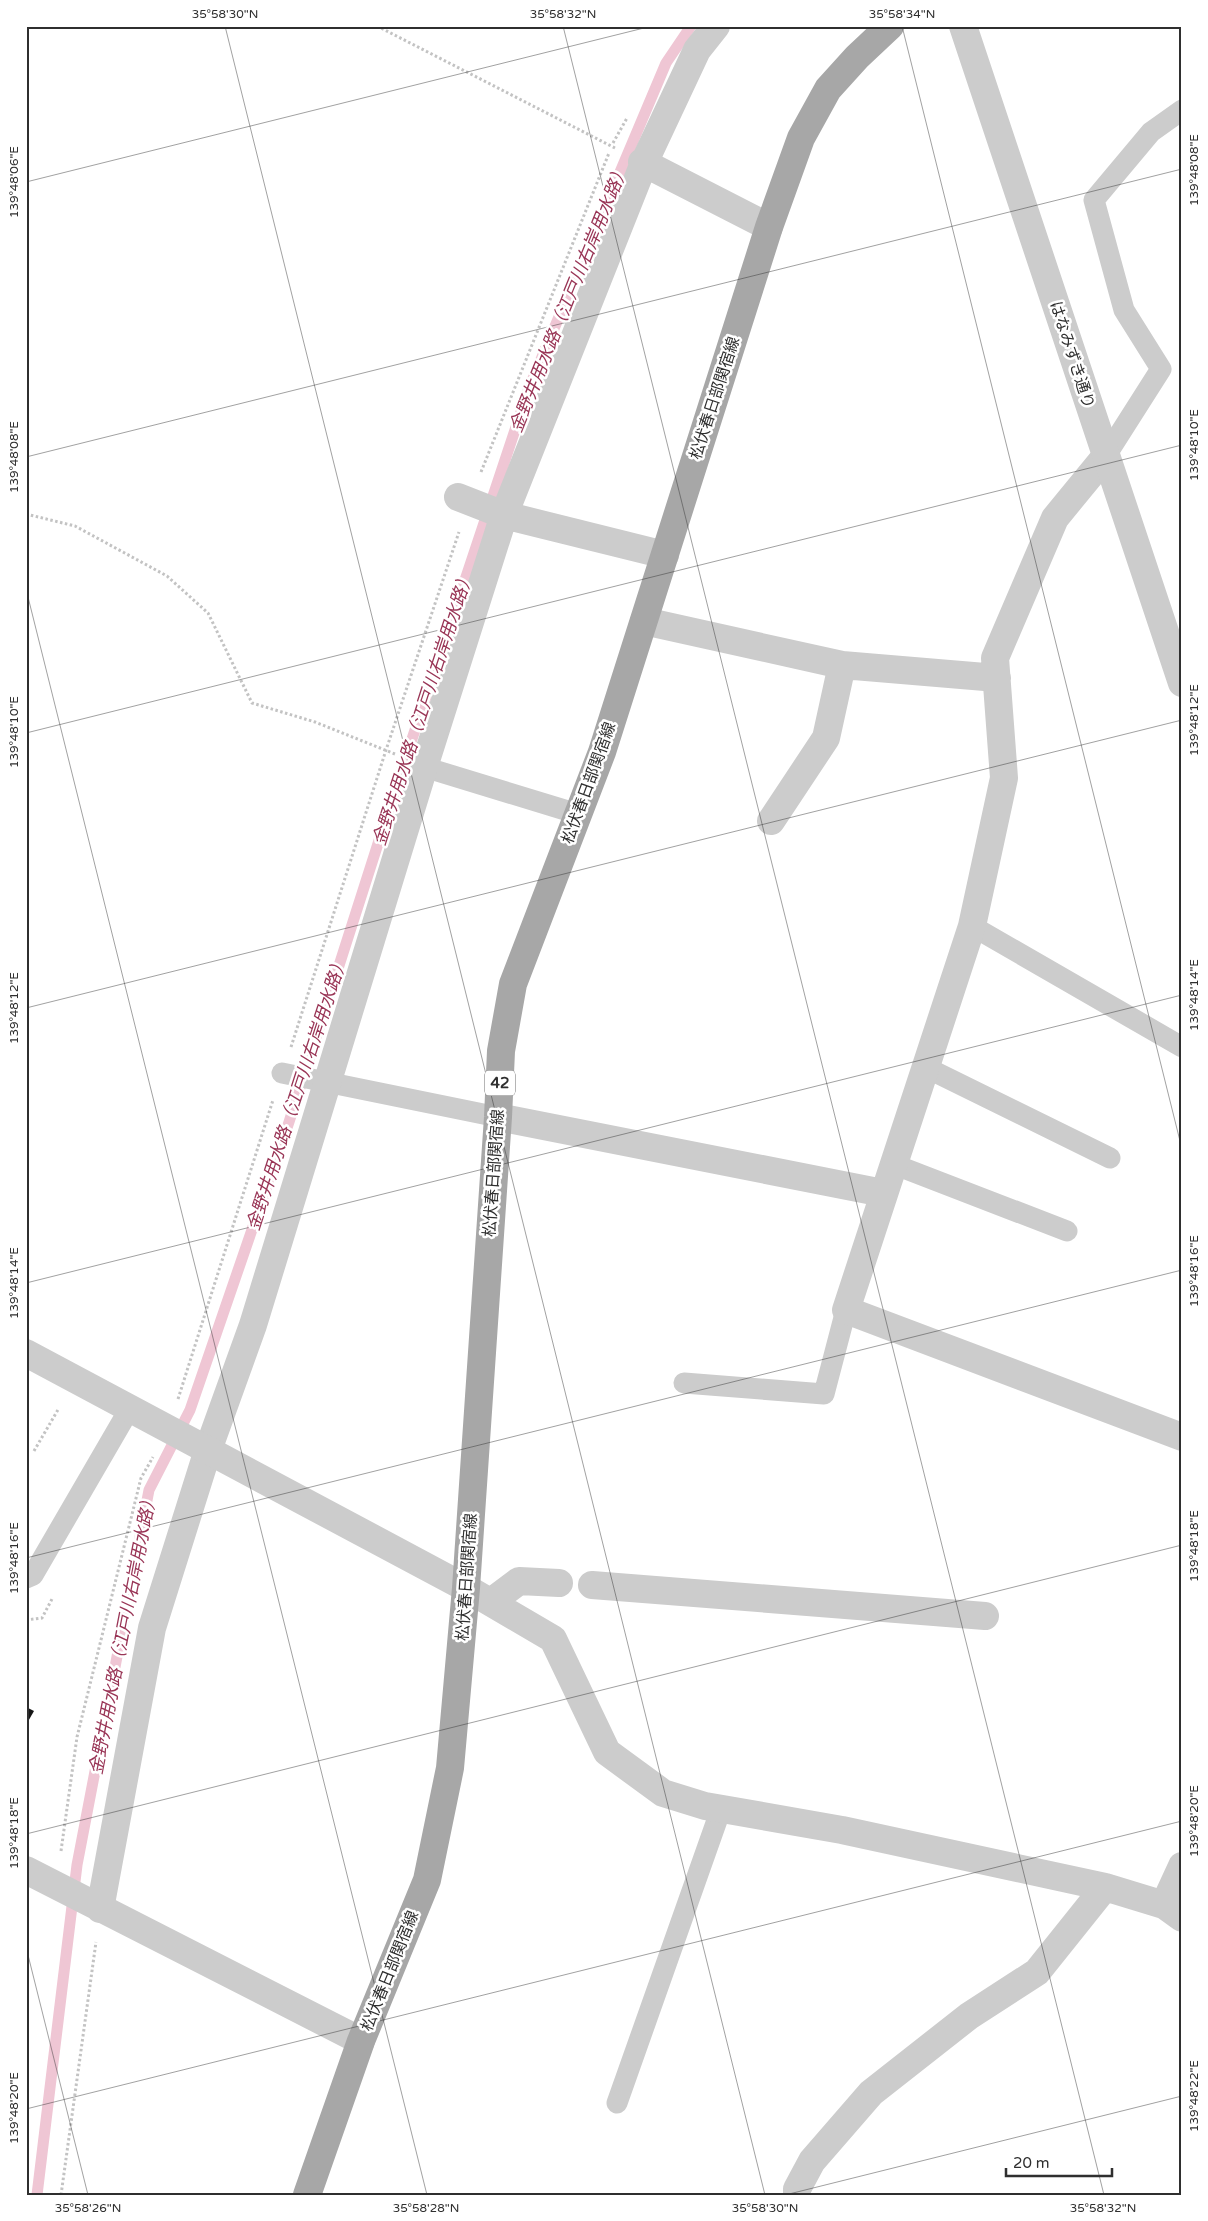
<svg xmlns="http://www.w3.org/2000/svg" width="1208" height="2221" font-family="'Varela Round','Noto Sans JP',sans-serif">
<rect width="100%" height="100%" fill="#fff"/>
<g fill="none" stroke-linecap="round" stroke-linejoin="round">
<path stroke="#efc6d4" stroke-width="11" d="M37 2195 77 1865 149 1490 190 1410 289 1122 398 781 529 388 666 63 691 26"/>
</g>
<path fill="#161616" d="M26 1707 34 1711 26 1725Z"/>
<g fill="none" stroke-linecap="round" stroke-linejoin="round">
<path stroke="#c3c3c3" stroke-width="3" stroke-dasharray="2.5 2.5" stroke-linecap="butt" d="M377 26 615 148
M613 143 627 118
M481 472 609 153
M26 514 75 526 167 576 208 613 252 703 315 722 395 754
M291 1047 386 750 459 532
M178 1399 273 1100
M34 1451 59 1408
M26 1620 42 1618 52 1599
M61 1851 77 1737 141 1478 153 1457
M61 2195 96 1942"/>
<path stroke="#ccc" stroke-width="21" d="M1105 457 1161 369 1124 310 1094 200 1151 132 1182 110
M424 767 578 814
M972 926 1182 1047
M925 1067 1110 1158
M282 1073 498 1117
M893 1164 1067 1231
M684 1383 824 1394 846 1310
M26 1578 33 1575 130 1408
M617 2103 721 1809"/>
<path stroke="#ccc" stroke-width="28" d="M592 1585 985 1616"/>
<path stroke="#ccc" stroke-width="28" d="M642 162 769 227
M1105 457 1055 518 995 658 1004 778 972 926 846 1310 1182 1437
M458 497 504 515 665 555
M644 621 842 665 997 678
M771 821 826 738 842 665
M498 1117 883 1193
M466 1588 553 1639 607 1752 663 1793 705 1806 842 1830 1105 1887 1164 1905 1182 1918
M491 1602 519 1581 559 1583
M26 1870 361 2041
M1164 1905 1182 1866
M100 1909 152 1628 208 1450 253 1325 424 767 504 515 644 163 697 50 716 26
M797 2195V2189L812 2161 871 2093 969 2016 1037 1972 1105 1887"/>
<path stroke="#ccc" stroke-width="28" d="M963 26 1182 683
M26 1353 466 1588"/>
<path stroke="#a7a7a7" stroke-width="28" d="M307 2195 361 2041 427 1880 450 1768 466 1588 498 1117 501 1051 513 984 602 752 769 227 801 138 828 89 857 57 890 26"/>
</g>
<path fill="none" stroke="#2f2f2f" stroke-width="1" stroke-opacity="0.45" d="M225 26 765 2195M563 26 1104 2195M902 26 1182 1149M26 182 652 26M26 457 1182 169M26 589 427 2195M26 733 1182 445M26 1008 1182 720M26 1283 1182 995M26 1558 1182 1270M26 1834 1182 1545M26 1947 88 2195M26 2109 1182 1821M785 2195 1182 2096"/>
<g text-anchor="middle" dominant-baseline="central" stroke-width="5" stroke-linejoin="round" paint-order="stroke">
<rect fill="#fff" stroke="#6d6d6d" stroke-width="1" x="485" y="1070.5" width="30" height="25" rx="4"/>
<g font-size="15" font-weight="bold" fill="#2f2f2f">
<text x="500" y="1083">42</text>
</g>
<g font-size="16" fill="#2f2f2f" stroke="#fff">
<text transform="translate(1072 355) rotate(72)">はなみずき通り</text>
<text transform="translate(715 398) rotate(-72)">松伏春日部関宿線</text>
<text transform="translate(589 783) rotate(-70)">松伏春日部関宿線</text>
<text transform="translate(494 1173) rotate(-86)">松伏春日部関宿線</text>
<text transform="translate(467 1577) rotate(-86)">松伏春日部関宿線</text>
<text transform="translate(390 1971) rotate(-68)">松伏春日部関宿線</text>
</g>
<g font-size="18" font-style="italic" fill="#993556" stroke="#fff">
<text transform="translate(569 298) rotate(-68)">金野井用水路（江戸川右岸用水路）</text>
<text transform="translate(423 708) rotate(-72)">金野井用水路（江戸川右岸用水路）</text>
<text transform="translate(297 1093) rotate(-72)">金野井用水路（江戸川右岸用水路）</text>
<text transform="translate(123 1633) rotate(-79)">金野井用水路（江戸川右岸用水路）</text>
</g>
</g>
<rect width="1208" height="2221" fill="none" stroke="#ffffff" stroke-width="55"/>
<path d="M1006 2168v8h106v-8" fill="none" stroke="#2f2f2f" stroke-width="2.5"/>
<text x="1013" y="2168" font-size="15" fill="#2f2f2f" stroke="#ffffff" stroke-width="4" paint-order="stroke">20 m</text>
<rect x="28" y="28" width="1152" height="2166" fill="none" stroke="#2f2f2f" stroke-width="2"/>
<g font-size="12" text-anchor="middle" fill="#2f2f2f">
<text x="225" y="18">35°58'30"N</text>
<text x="563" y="18">35°58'32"N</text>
<text x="902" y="18">35°58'34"N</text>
<text transform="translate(1194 170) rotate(-90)" y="4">139°48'08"E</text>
<text transform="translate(14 182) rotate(-90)" y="4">139°48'06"E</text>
<text transform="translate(1194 445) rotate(-90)" y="4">139°48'10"E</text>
<text transform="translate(14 457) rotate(-90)" y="4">139°48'08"E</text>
<text transform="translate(1194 720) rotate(-90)" y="4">139°48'12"E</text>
<text transform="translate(14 732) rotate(-90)" y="4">139°48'10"E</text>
<text transform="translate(1194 995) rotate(-90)" y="4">139°48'14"E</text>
<text transform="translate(14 1008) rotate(-90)" y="4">139°48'12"E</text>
<text transform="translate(1194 1271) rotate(-90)" y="4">139°48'16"E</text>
<text transform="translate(14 1283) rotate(-90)" y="4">139°48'14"E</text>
<text transform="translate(1194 1546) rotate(-90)" y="4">139°48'18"E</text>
<text transform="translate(14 1558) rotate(-90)" y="4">139°48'16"E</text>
<text transform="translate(1194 1821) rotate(-90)" y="4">139°48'20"E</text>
<text transform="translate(14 1833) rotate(-90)" y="4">139°48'18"E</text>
<text transform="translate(1194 2096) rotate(-90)" y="4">139°48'22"E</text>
<text transform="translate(14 2108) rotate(-90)" y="4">139°48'20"E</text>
<text x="88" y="2212">35°58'26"N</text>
<text x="426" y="2212">35°58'28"N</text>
<text x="765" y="2212">35°58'30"N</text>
<text x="1103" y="2212">35°58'32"N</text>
</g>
</svg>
